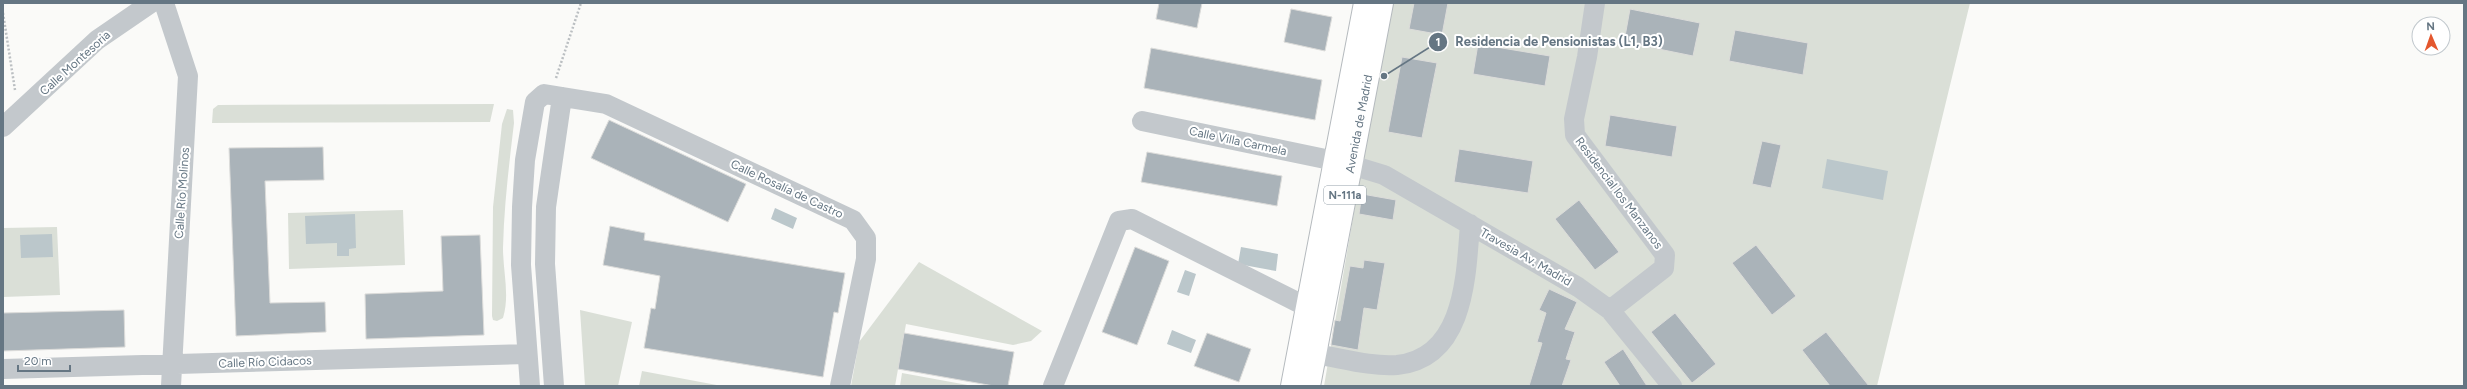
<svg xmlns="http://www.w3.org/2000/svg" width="2467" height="389" font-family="Figtree,sans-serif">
<rect width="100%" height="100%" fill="#fafaf8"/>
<path fill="#dadfd7" d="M1390 3H1970L1877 386H1324Z
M494 104 490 122 212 123 213 109 218 105Z
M507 109 513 110 514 123C509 165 504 206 503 248 503 272 510 295 503 318L497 321 493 320 492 316 493 207 502 124Z
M403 210 405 265 289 269 288 213Z
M57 227 60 295 3 297V228Z
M919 262 1042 331 1031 341 1013 345 906 324 895 386H851L859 342Z
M580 310 632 322 618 386H585Z
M642 371 722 386H639Z
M902 373 973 386H900Z"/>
<path fill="#bbc7cb" d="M1827 159 1888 171 1883 200 1822 188Z
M775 208 797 218 793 229 771 219Z
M355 214 356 248 349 249V256H337V243L306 244 305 216Z
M52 234 53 257 21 258 20 235Z
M1241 247 1278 254 1276 271 1238 264Z
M1185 270 1196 274 1189 296 1177 292Z
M1172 330 1196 340 1191 353 1167 344Z"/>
<path fill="#aab3b9" stroke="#dcdcda" d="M1159 3H1202L1197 28 1156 19Z
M1414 3H1448L1442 35 1409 29Z
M1291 9 1332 17 1325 51 1284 42Z
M1630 9 1700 23 1693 56 1624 42Z
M1735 30 1808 43 1803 75 1729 61Z
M1478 44 1550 56 1545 86 1473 74Z
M1151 48 1322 80 1315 120 1144 88Z
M1402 57 1437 63 1422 138 1388 132Z
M1610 115 1677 126 1672 157 1605 146Z
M609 120 746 184 728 222 591 158Z
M1762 141 1781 145 1771 188 1752 184Z
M323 147 324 180 265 181 270 303 325 302 326 332 236 336 229 148Z
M1459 149 1533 161 1528 193 1454 182Z
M1147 152 1282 176 1277 206 1141 182Z
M1362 194 1396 200 1393 220 1359 214Z
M1579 200 1619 252 1595 270 1555 219Z
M610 226 645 233 644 240 845 273 838 313 834 312 823 377 644 348 651 308 655 309 660 276 603 265Z
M480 235 484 335 366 339 365 294 443 291 441 236Z
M1756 245 1796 296 1772 315 1732 263Z
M1135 247 1169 261 1137 345 1102 332Z
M1364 260 1385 263 1377 310 1364 308 1358 350 1331 345 1335 320 1340 321 1350 266 1363 268Z
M1549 289 1577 302 1565 329 1575 332 1566 359 1571 360 1562 386H1529L1542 343 1537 342 1546 313 1539 310Z
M124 310 125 347 3 351V313Z
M1675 313 1716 364 1692 383 1651 332Z
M1826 332 1857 371 1869 386H1830L1802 350Z
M904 333 1014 352 1008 386H994L898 369Z
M1207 333 1251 349 1239 382 1194 366Z
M1623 349 1647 386H1620L1604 362Z"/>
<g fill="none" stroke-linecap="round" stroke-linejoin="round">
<defs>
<path id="primary" d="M1292 386 1365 3
M1309 386 1382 3"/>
</defs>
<use href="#primary" stroke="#b5babe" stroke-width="24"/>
<path stroke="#bbbfc2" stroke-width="2.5" stroke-dasharray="2 2" stroke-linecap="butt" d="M3 13 15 90
M556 78 581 3"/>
<path stroke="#c3c8cc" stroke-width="20" d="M164 3 188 76 171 386
M1595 3 1587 57 1574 119 1575 135 1665 255 1664 268 1610 310
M1142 121 1335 161
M3 127 97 40 151 3
M1351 165 1384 175 1578 287 1610 310 1672 386
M1315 354C1341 358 1371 367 1397 365 1465 358 1466 276 1470 224
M3 369 527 354
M530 386 521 265 522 207 525 160 535 102 544 94 606 104 853 220 866 238V259L840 386
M554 386 545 264 546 207 562 97
M1053 386 1119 221 1132 219 1307 307"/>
<use href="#primary" stroke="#fff" stroke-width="22"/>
</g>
<g text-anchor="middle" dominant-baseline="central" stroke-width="4" stroke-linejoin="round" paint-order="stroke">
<rect fill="#fff" stroke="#939fa8" stroke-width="1" x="1324" y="186" width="42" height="18" rx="3"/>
<g font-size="11" font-weight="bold" fill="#657683">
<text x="1345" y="195">N-111a</text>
</g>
<g font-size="12" fill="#657683" stroke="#fff">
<text transform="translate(75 63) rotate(-42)">Calle Montesoria</text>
<text transform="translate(1359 124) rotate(-79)">Avenida de Madrid</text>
<text transform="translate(1238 141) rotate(12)">Calle Villa Carmela</text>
<text transform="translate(787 189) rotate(25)">Calle Rosalía de Castro</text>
<text transform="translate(182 193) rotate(-86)">Calle Río Molinos</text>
<text transform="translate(1619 193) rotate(53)">Residencial los Manzanos</text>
<text transform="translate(1526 257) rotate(30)">Travesia Av. Madrid</text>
<text transform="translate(265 362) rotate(-2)">Calle Río Cidacos</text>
</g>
</g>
<path fill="none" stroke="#657683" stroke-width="1.5" d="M1384 76L1438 42"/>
<g fill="#657683" stroke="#fff" stroke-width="1.5">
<circle cx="1384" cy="76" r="4"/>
<circle cx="1438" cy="42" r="10"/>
</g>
<g font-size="12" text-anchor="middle" font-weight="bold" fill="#fff">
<text x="1438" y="46">1</text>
</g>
<g font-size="13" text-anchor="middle" font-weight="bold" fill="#657683" stroke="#fff" stroke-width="4" stroke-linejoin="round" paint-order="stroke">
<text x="1559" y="46">Residencia de Pensionistas (L1, B3)</text>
</g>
<rect width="2467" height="389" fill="none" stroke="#657683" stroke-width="8"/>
<g transform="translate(2431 36) rotate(358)"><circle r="19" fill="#ffffff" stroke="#c1c8cd"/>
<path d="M0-3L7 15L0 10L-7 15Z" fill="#e4572e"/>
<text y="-6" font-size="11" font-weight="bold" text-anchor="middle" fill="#657683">N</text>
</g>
<path d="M18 365v6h52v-6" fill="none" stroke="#657683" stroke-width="2"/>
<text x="24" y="365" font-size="12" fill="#657683" stroke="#ffffff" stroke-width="3" paint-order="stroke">20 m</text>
</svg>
